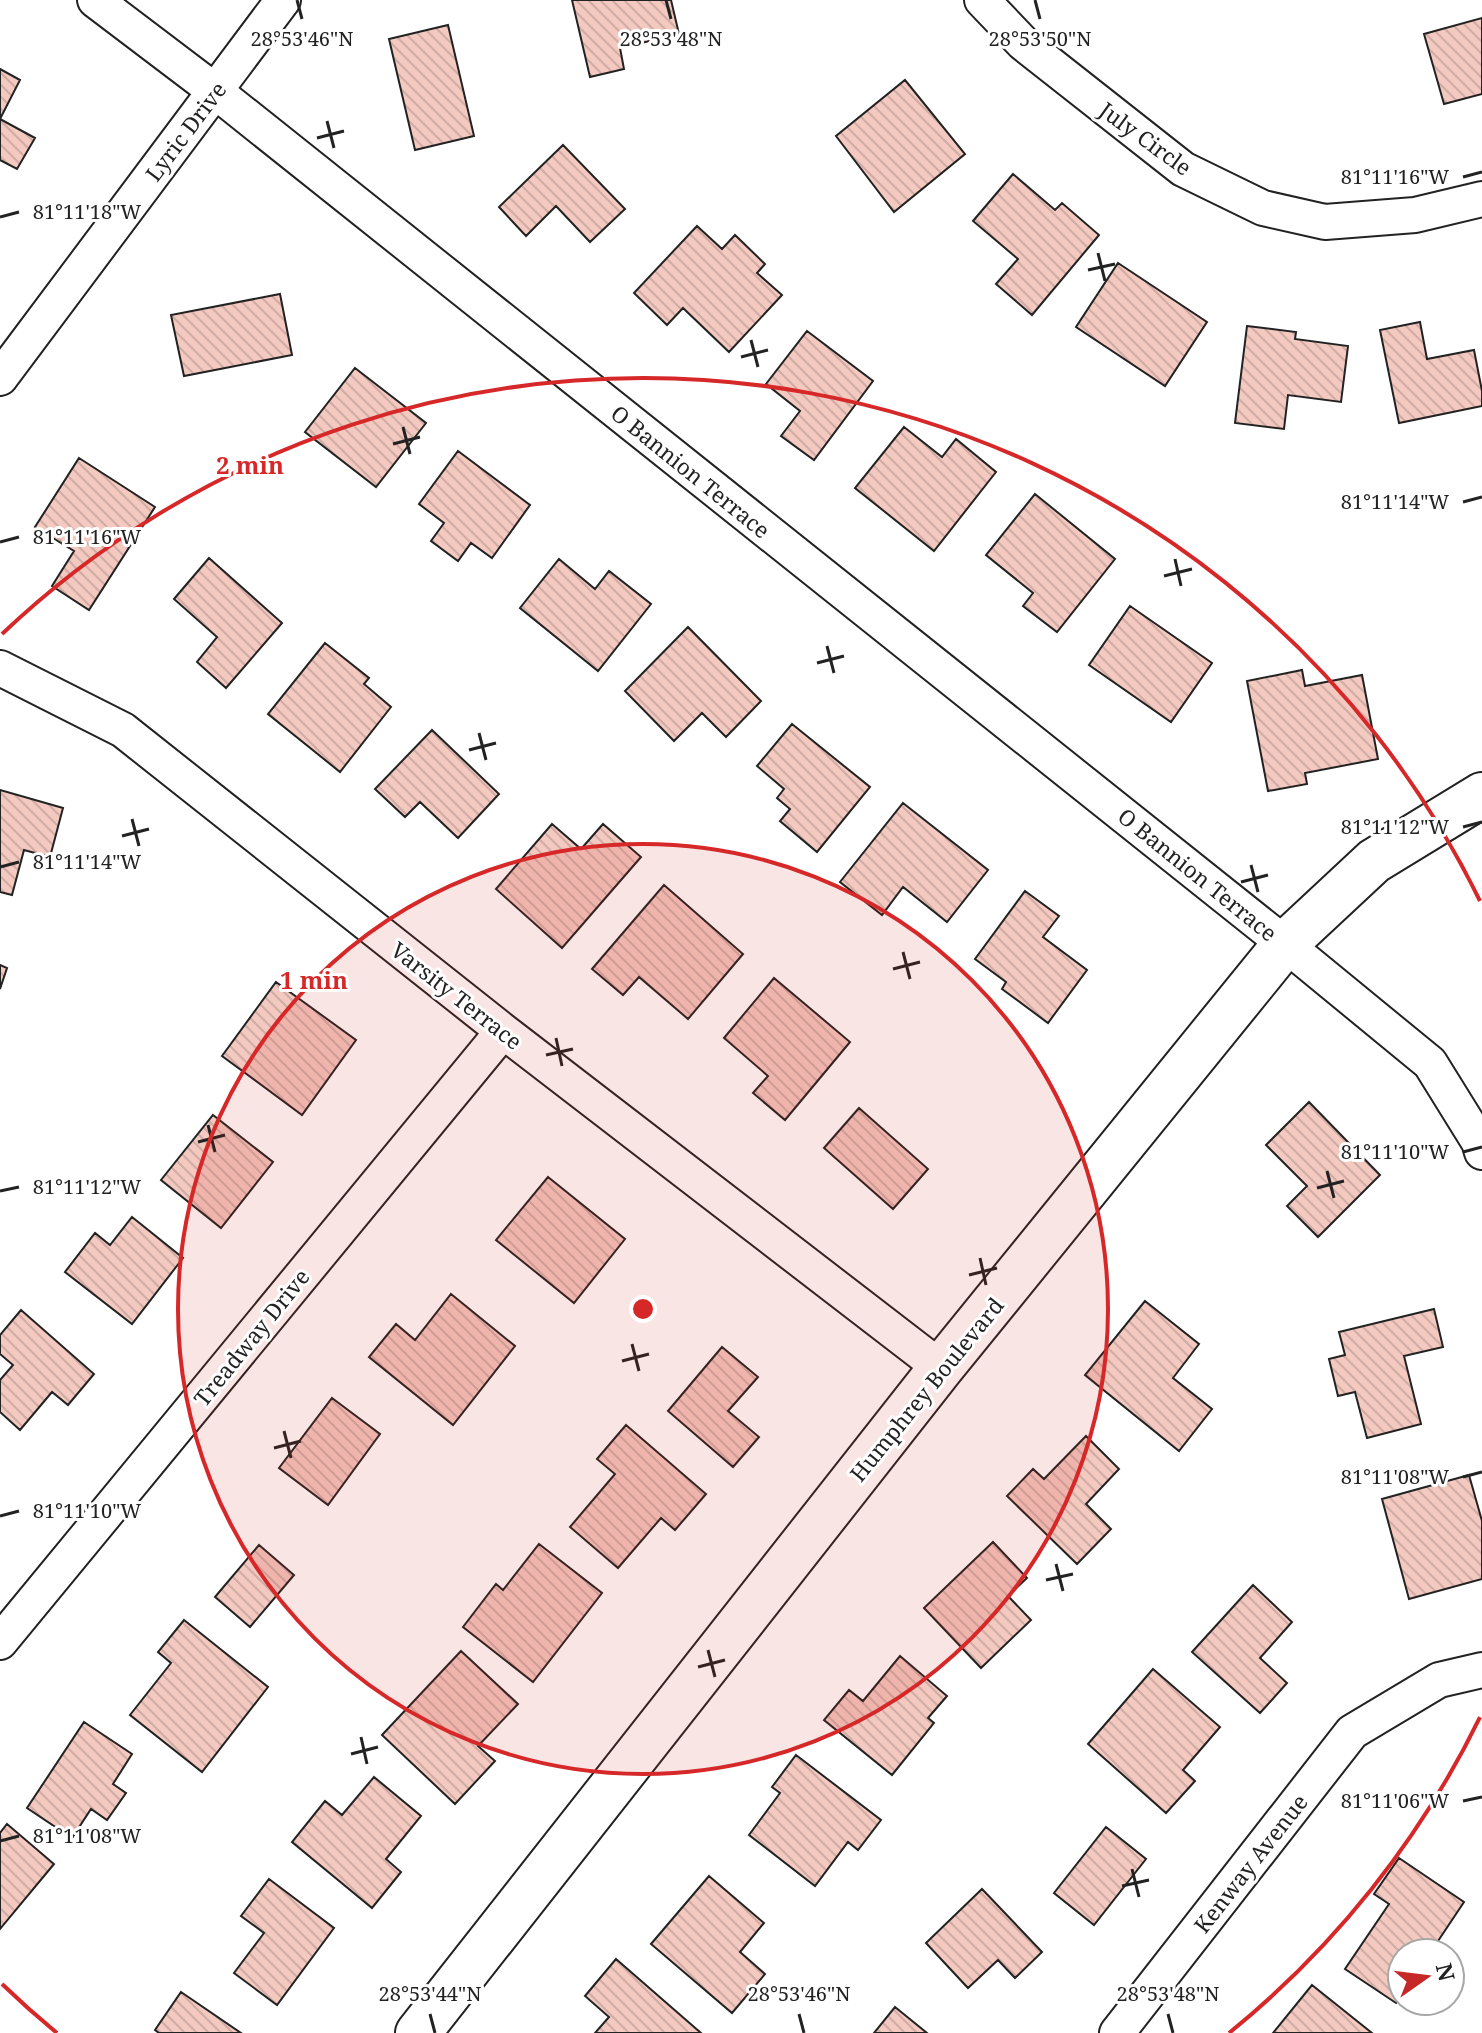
<svg xmlns="http://www.w3.org/2000/svg" width="1482" height="2033" font-family="'Noto Serif',serif">
<defs>
<pattern id="building-back-hatch" width="6" height="6" patternUnits="userSpaceOnUse" patternTransform="scale(2)"><rect width="6" height="6" fill="#f3c9c0"/><path d="M-1 5l2 2M0 0l6 6M5-1l2 2" fill="none" stroke="#d0aca5"/></pattern>
</defs>
<rect width="100%" height="100%" fill="#fff"/>
<path fill="url(#building-back-hatch)" stroke="#222" stroke-width="2" d="M572 0H671L679 34 620 48 624 69 590 77Z
M1482 18V94L1444 104 1424 34Z
M448 25 474 136 415 150 389 39Z
M0 69 20 80 0 119 35 138 17 169 0 160Z
M905 80 965 154 894 212 836 136Z
M563 145 625 209 590 242 556 206 526 236 499 207Z
M1013 174 1055 210 1062 203 1099 235 1032 315 996 284 1018 259 973 221Z
M697 226 722 249 735 235 765 264 757 273 782 295 729 352 683 308 667 325 634 293Z
M1118 263 1207 322 1165 386 1076 327Z
M280 294 292 355 184 376 171 315Z
M1420 322 1427 359 1474 350 1482 391V406L1399 423 1380 330Z
M1247 326 1296 332 1295 339 1348 346 1341 402 1288 395 1284 429 1235 423Z
M807 331 873 381 814 460 781 436 800 411 766 384Z
M355 368 426 423 376 487 305 432Z
M904 427 942 457 956 439 996 472 934 551 855 488Z
M458 451 530 505 492 558 471 543 458 561 431 541 444 523 419 504Z
M79 458 155 507 89 610 52 586 74 551 35 527Z
M1035 494 1115 559 1057 632 1023 606 1033 593 986 555Z
M209 558 282 623 226 688 197 662 217 637 174 599Z
M559 559 595 589 609 571 651 604 598 671 520 608Z
M1130 606 1212 663 1171 722 1089 665Z
M688 627 761 701 726 737 702 713 674 741 625 691Z
M325 643 369 678 364 684 391 707 340 772 268 714Z
M1302 670 1305 686 1362 675 1378 759 1305 773 1307 784 1268 791 1247 681Z
M792 724 870 787 817 852 780 821 790 809 777 798 784 789 757 766Z
M432 730 499 794 458 838 420 802 405 817 375 789Z
M0 790 63 808 50 857 24 850 12 895 0 892Z
M903 803 988 870 947 922 903 887 882 915 840 882Z
M552 824 581 849 603 824 641 857 562 948 496 889Z
M664 885 743 954 688 1019 639 977 623 995 592 969Z
M1025 891 1059 916 1043 937 1087 970 1048 1023 1002 989 1006 982 975 959Z
M0 965 7 968 0 989Z
M774 978 850 1042 785 1120 753 1093 768 1076 724 1038Z
M276 982 356 1040 302 1115 222 1056Z
M1309 1102 1380 1175 1318 1237 1287 1206 1307 1186 1266 1145Z
M859 1108 928 1169 893 1209 824 1148Z
M213 1115 273 1162 221 1228 161 1180Z
M548 1177 625 1239 574 1303 496 1240Z
M132 1217 183 1258 132 1324 65 1272 95 1233 110 1245Z
M451 1294 515 1346 453 1425 369 1357 396 1324 415 1340Z
M1145 1301 1199 1344 1173 1378 1212 1409 1179 1451 1085 1375Z
M1434 1309 1443 1347 1404 1356 1421 1424 1367 1438 1355 1392 1338 1396 1329 1359 1345 1355 1339 1332Z
M21 1310 94 1374 68 1405 52 1392 20 1430 0 1412V1380L13 1365 0 1354V1335Z
M722 1347 758 1377 728 1411 759 1437 733 1467 668 1411Z
M332 1398 380 1434 328 1505 279 1468Z
M626 1425 706 1494 675 1530 661 1518 618 1568 570 1527 615 1474 597 1459Z
M1086 1436 1119 1469 1086 1504 1111 1529 1077 1564 1007 1496 1033 1469 1044 1479Z
M1469 1475 1482 1521V1579L1409 1599 1382 1499Z
M993 1542 1027 1578 1008 1596 1031 1620 981 1668 924 1608Z
M539 1544 602 1593 533 1682 463 1627 496 1584 503 1590Z
M259 1545 294 1575 250 1627 215 1597Z
M1253 1585 1292 1622 1260 1658 1287 1683 1260 1713 1192 1652Z
M184 1620 268 1687 202 1772 130 1715 171 1663 158 1652Z
M461 1651 518 1704 478 1746 495 1761 455 1804 382 1735Z
M900 1656 947 1696 928 1718 934 1723 892 1775 824 1720 849 1690 863 1701Z
M1153 1669 1220 1727 1183 1770 1195 1781 1166 1813 1088 1744Z
M84 1722 132 1754 113 1784 126 1793 107 1820 91 1809 72 1838 27 1808Z
M796 1755 881 1820 858 1850 848 1842 815 1886 749 1835 780 1793 772 1787Z
M374 1777 421 1816 386 1859 401 1872 372 1908 292 1842 325 1801 342 1815Z
M7 1824 54 1864 0 1929V1833Z
M1106 1827 1146 1859 1094 1925 1054 1893Z
M1399 1858 1464 1902 1430 1953H1402V1995L1396 2003 1345 1969 1389 1904 1374 1894Z
M709 1876 764 1923 740 1952 765 1974 732 2013 651 1944Z
M269 1879 334 1928 277 2005 234 1973 264 1933 241 1916Z
M982 1889 1042 1952 1015 1978 998 1960 968 1988 926 1943Z
M616 1959 701 2033H595L609 2017 585 1996Z
M1312 1985 1372 2033H1273Z
M181 1992 241 2033H159L155 2030Z
M895 2007 927 2033H874Z"/>
<g fill="none" stroke-linecap="round" stroke-linejoin="round">
<defs>
<path id="street" d="M95 0 215 91 1285 944 1430 1063 1479 1142 1482 1152
M982 0 1023 43 1183 169 1263 208 1325 222 1415 215 1482 199
M0 378 283 0
M0 668 123 730 503 1031 941 1368
M0 1642 503 1031
M1117 2033 1352 1732 1439 1680 1482 1670"/>
<path id="secondary" d="M418 2033 941 1368 1285 944 1374 861 1482 795"/>
</defs>
<use href="#street" stroke="#222" stroke-width="38"/>
<use href="#secondary" stroke="#222" stroke-width="48"/>
<use href="#street" stroke="#fff" stroke-width="34"/>
<use href="#secondary" stroke="#fff" stroke-width="44"/>
</g>
<path fill="none" stroke="#222" stroke-width="3" d="M297 0 302 19M666 0 671 19M1035 0 1040 19M327 121 334 148M317 138 344 131M1463 177 1482 172M0 217 19 212M1098 253 1105 281M1088 270 1115 264M751 340 758 367M741 357 768 350M403 427 410 454M393 444 420 437M1463 502 1482 497M0 542 19 537M1175 559 1181 586M1164 576 1192 569M827 646 834 673M817 663 844 656M479 733 486 760M469 750 496 743M132 819 139 846M1463 827 1482 822M122 836 149 829M1251 865 1258 892M0 867 19 862M1241 882 1268 875M903 952 910 979M893 969 920 962M556 1038 562 1066M546 1055 573 1049M208 1125 215 1152M198 1142 225 1135M1463 1152 1482 1147M1327 1171 1334 1198M1317 1188 1344 1181M0 1191 19 1187M980 1258 986 1285M969 1275 997 1268M632 1344 639 1371M622 1361 649 1354M284 1431 291 1458M274 1448 301 1441M1463 1477 1482 1472M0 1516 19 1511M1056 1564 1063 1591M1046 1580 1073 1574M708 1650 715 1677M698 1667 725 1660M361 1737 367 1764M351 1754 378 1747M1463 1801 1482 1797M0 1841 19 1836M1132 1869 1139 1897M1122 1886 1149 1880M430 2014 435 2033M799 2014 804 2033M1168 2014 1173 2033"/>
<circle cx="643" cy="1309" r="465" fill="#d62828" fill-opacity=".12"/>
<g fill="none" stroke="#d62828" stroke-width="4">
<circle cx="643" cy="1309" r="465"/>
<path d="M1480 1717A931 931 0 0 1 1229 2033M57 2033A931 931 0 0 1 2 1984M2 634A931 931 0 0 1 1480 901"/>
</g>
<g text-anchor="middle" dominant-baseline="central" stroke-width="6" stroke-linejoin="round" paint-order="stroke">
<g font-size="22" fill="#222" stroke="#fff">
<text transform="translate(185 131) rotate(-53)">Lyric Drive</text>
<text transform="translate(1146 138) rotate(36)">July Circle</text>
<text transform="translate(691 471) rotate(39)">O Bannion Terrace</text>
<text transform="translate(1198 874) rotate(39)">O Bannion Terrace</text>
<text transform="translate(457 995) rotate(38)">Varsity Terrace</text>
<text transform="translate(251 1337) rotate(-51)">Treadway Drive</text>
<text transform="translate(926 1389) rotate(-51)">Humphrey Boulevard</text>
<text transform="translate(1250 1863) rotate(-52)">Kenway Avenue</text>
</g>
</g>
<g font-size="20" text-anchor="middle" fill="#222" stroke="#fff" stroke-width="6" stroke-linejoin="round" paint-order="stroke">
<text x="302" y="46">28°53'46"N</text>
<text x="671" y="46">28°53'48"N</text>
<text x="1040" y="46">28°53'50"N</text>
<text x="1395" y="184">81°11'16"W</text>
<text x="87" y="219">81°11'18"W</text>
<text x="1395" y="509">81°11'14"W</text>
<text x="87" y="544">81°11'16"W</text>
<text x="1395" y="834">81°11'12"W</text>
<text x="87" y="869">81°11'14"W</text>
<text x="1395" y="1159">81°11'10"W</text>
<text x="87" y="1194">81°11'12"W</text>
<text x="1395" y="1484">81°11'08"W</text>
<text x="87" y="1518">81°11'10"W</text>
<text x="1395" y="1808">81°11'06"W</text>
<text x="87" y="1843">81°11'08"W</text>
<text x="430" y="2001">28°53'44"N</text>
<text x="799" y="2001">28°53'46"N</text>
<text x="1168" y="2001">28°53'48"N</text>
</g>
<circle cx="643" cy="1309" r="12" fill="#d62828" stroke="#fff" stroke-width="4"/>
<g font-size="24" text-anchor="middle" font-weight="bold" fill="#d62828" stroke="#fff" stroke-width="6" stroke-linejoin="round" paint-order="stroke">
<text x="250" y="474">2 min</text>
<text x="314" y="989">1 min</text>
</g>
<g transform="translate(1426 1977) rotate(76)"><circle r="38" fill="#ffffff" stroke="#a7a7a7" stroke-width="2"/>
<path d="M0-6L14 30L0 20L-14 30Z" fill="#c62828"/>
<text y="-12" font-size="22" font-weight="bold" text-anchor="middle" fill="#222222">N</text>
</g>
</svg>
